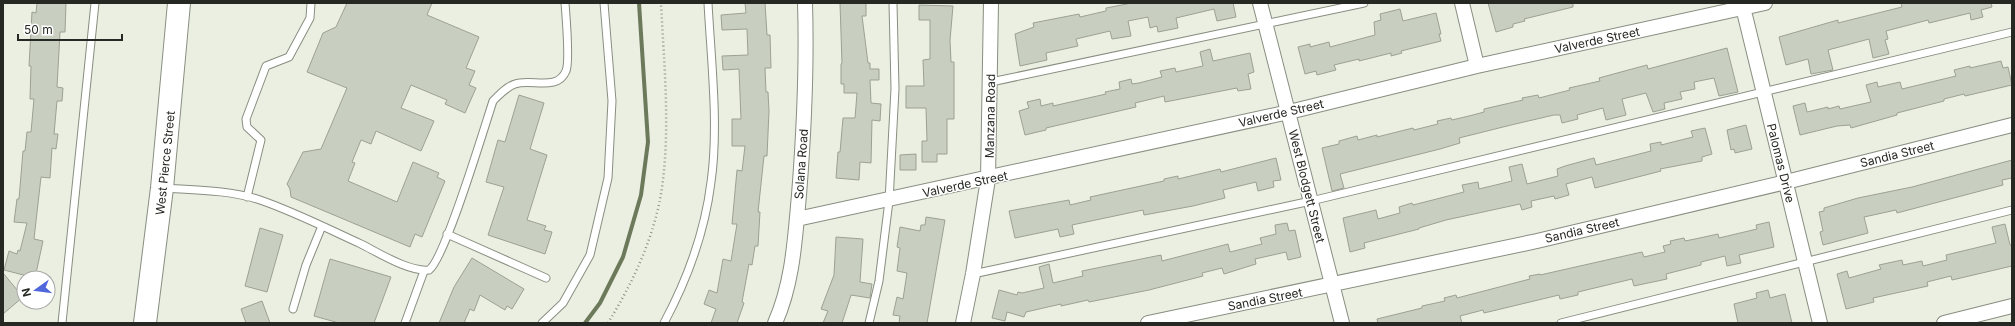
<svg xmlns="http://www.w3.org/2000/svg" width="2015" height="326" font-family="Inter,sans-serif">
<rect width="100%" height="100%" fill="#eaefe1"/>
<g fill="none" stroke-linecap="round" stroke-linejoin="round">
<path stroke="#6d795b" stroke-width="4" d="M585 323 600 303 623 257 641 195 648 142 639 3"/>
</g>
<path fill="#c8cec0" stroke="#9ca194" d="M37 3H66L65 32H60L57 87 63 88 62 101H57L54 134H58L56 149 52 148 50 178 41 177 34 239 43 241 35 278 4 270 9 251 17 254 18 250 20 251 27 223 14 222 17 199H19L23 151H25L27 132H31L34 99H30L31 66H29L32 12 36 13Z
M347 3H432L427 15 479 37 466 68 475 71 469 85 476 88 465 113 445 104 447 100 411 85 401 108 434 121 421 151 376 131 371 144 361 140 352 162 355 163 348 181 397 202 413 162 439 173 437 177 445 181 422 237 415 234 410 247 291 197 290 189 287 184 303 152 321 149 347 88 307 72 323 33 336 27Z
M745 3H765L767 35H770L771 68H765L766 92H768L769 111 767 156H764L758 212H760L758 246H755L752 265 749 264 742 302 744 303 737 323H711L716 309 704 304 709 290 717 293 723 259 731 261 737 224H732L737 170 742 171 745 146H732V119H741L739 69 723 70 722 56 748 55 747 29 722 30 721 15 746 13Z
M840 3H866V16H862L868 63H870V69H879V80H870L871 103 881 104 880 121 872 120 871 163 860 162 859 180 836 178 838 152H840L843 118H855L857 93H844V84H841V64L842 63Z
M1132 3H1233L1236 17 1217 21 1214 9 1176 18 1178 28 1158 32 1157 26 1150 28 1148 17 1128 21 1131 36 1112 39 1110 31 1076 39 1078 46 1046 53 1047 60 1020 66 1015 34 1034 27 1033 23 1079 14 1080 17 1106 11V8Z
M1488 3H1573V7L1524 19 1525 21 1513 24V27L1496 32Z
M1901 3H1991L1992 7 1981 10 1983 17 1971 20 1970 13 1929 23 1928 20 1886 31 1888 39 1885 40 1889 54 1873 58 1869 39 1828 50 1833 70 1811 74 1808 59 1786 65 1779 37 1838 20V23L1902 7Z
M919 5 953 6 950 40 951 62H954V119H947V154H937V162H922V141H927L926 108H906V86H924L923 60 930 59V20H919Z
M1400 9 1403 21 1436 13 1441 34H1439L1441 41 1401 51 1402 53 1391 56V53L1359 61V59L1334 65 1336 70 1317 75 1316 71 1305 74 1298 47 1310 44V47L1329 42 1330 47 1375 35 1374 22 1381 20 1380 14Z
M1727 48 1738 92 1719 96 1714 78 1694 82 1695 89 1680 92 1682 99 1664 103 1665 109 1653 112 1646 93 1622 99 1626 115 1606 120 1603 108 1577 115 1578 119 1562 123 1560 115H1554L1511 125 1459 138 1460 143 1440 149 1340 174 1344 188 1332 191 1322 148 1339 144V141L1357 136 1358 140 1377 135V137L1413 128 1414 130 1438 124 1437 121 1451 118 1452 120 1473 115 1484 112V109L1523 100 1522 98 1538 95 1539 98 1570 90 1569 88 1600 81 1599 78 1632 69 1647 65 1648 69Z
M1210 49 1213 61 1250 53 1254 72 1248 74 1251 89 1238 91 1237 88 1165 102 1164 96 1135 103 1136 107 1046 128V130L1025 135 1019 111 1029 108 1027 102 1040 99 1041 106 1053 103V106L1106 94 1105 92 1120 89 1119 82 1131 79 1132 84 1139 83 1162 77 1160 71 1175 68 1176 72 1203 66 1200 52Z
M2001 61 2003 68 2008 67 2012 85 1965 96 1964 94 1944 99V101L1897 113V115L1851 128 1850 125 1837 126 1800 135 1793 106 1805 103 1807 112 1828 107V109L1839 106 1840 109 1871 102 1866 85 1877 82 1878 87 1900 82 1902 89 1956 76 1954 70 1970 66V68Z
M519 95 544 103 530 149 547 155 527 220 546 226 544 230 552 232 545 254 488 235 504 187 486 182 498 140 505 142Z
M1746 125 1752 149 1735 153 1734 149 1731 150 1727 130Z
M1705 128 1712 154 1702 157V161L1660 169 1661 171 1595 188 1592 177 1566 184 1569 195 1555 199 1554 196 1531 201 1532 207 1522 210 1520 204 1446 220 1419 228V229L1364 243 1365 248 1350 252 1343 218 1376 210 1378 219 1400 213 1399 207 1412 203 1413 205 1464 192 1462 185 1478 182 1479 189 1512 181 1509 167 1522 164 1527 184 1558 176 1557 169 1565 166 1594 158 1596 165 1651 151 1650 144 1661 142V145L1693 137 1691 131Z
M916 154V170H900V155Z
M1276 158 1281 180 1273 181 1274 187 1258 191 1256 182 1223 190 1225 198 1193 206 1144 215 1143 210 1072 225 1074 234 1060 237 1058 229 1015 238 1009 211 1069 200 1070 205 1091 200 1090 197 1164 181V179L1178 176V179L1220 169 1221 172Z
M2012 160V178L2002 180 2003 185 1897 213 1896 210 1864 217 1868 233 1823 245 1820 232 1823 231 1819 212 1824 211V208L1858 198 1912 187Z
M926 217 945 220 927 323H899L900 316 893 315 897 297 903 299 907 273 897 271 900 248 897 247 900 227 920 231 921 225H925Z
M1769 222 1774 247 1739 255 1741 263 1727 266 1725 256 1701 262V265L1666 274 1667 279 1634 286 1632 279 1578 292V295L1560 299 1559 295 1484 313 1483 310 1460 316 1462 323H1378L1377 319 1422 308V306L1445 301 1444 298 1456 295 1457 298 1530 279 1529 276 1540 274V275L1642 252 1644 257 1665 252 1663 246 1671 244 1670 241 1684 238 1685 241 1695 239 1718 234 1719 238 1757 229 1756 225Z
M1287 223 1289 231 1295 230 1301 257 1288 260 1286 252 1255 259 1256 264 1224 274 1222 268 1202 273 1203 276 1149 290 1089 302 1088 300 1061 306V304L1026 312 1024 317 1007 312 1005 321 992 318 999 290 1017 295 1018 292 1022 293 1044 288 1039 267 1049 264 1053 283 1083 276 1082 271 1161 255 1162 261 1228 244 1230 252 1262 244 1260 238 1276 234 1275 225Z
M2005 224 2010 245H2012V266L1952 280 1951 276 1927 282 1928 286 1873 298 1874 302 1846 309 1837 274 1847 271 1849 278 1881 269 1879 265 1902 260 1903 265 1922 261 1923 266 1947 260 1946 255 1996 243 1992 227Z
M260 228 283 235 267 292 245 286Z
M836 237 863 239 860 282 872 284 870 298 851 295 842 323H823L828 311 821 309 834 275Z
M472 258 524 289 512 309 507 306 505 310 480 295 474 311 470 309 464 323H439L454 287Z
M330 259 391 277 374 323H339L314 316Z
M3 273 23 297 3 314Z
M1768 290 1770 298 1785 294 1792 323H1738L1734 304 1757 298 1756 293Z
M262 301 270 323H246L241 309Z"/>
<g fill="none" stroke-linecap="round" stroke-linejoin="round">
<defs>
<path id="lane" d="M991 82 1364 3
M164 188C195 190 230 190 260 200 295 212 328 229 361 244 379 253 409 272 429 270 445 259 484 128 493 101 500 94 506 87 515 84 531 78 557 92 566 71 570 61 566 16 565 3
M247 197 261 140 247 127 246 119 266 66 289 57 310 18 311 3
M447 234 546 278
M973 274 1311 201 2012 32
M293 309 306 265 322 226
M62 323 95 3
M405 323 424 271
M542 323 563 303 590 255 608 178 612 101 604 3
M664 323C687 280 705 231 711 182 719 127 711 59 708 3
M869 323 879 281 889 201 895 89 893 3
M1561 323 2012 210"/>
<path id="street" d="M1260 3 1342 323
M1462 3 1477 66
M1742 3 1820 323
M797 219 1289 112 1477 66 1765 3
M775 323C793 283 795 238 799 195 804 131 807 67 805 3
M963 323 973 274 988 179 991 3
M1148 323 1537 241 1786 182 2012 125
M1944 323 2012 306"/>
<path id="highway" d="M145 323 162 188 179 3"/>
</defs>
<use href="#lane" stroke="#888e81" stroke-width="9"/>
<use href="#street" stroke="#888e81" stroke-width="16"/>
<use href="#highway" stroke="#888e81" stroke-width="24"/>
<path stroke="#91948a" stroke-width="2.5" stroke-dasharray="1 3" stroke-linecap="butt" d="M608 323C632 284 653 240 661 194 671 132 664 66 661 3"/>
<use href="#lane" stroke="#fff" stroke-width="7"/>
<use href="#street" stroke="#fff" stroke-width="14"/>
<use href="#highway" stroke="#fff" stroke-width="22"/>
</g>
<g text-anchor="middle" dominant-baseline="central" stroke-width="3" stroke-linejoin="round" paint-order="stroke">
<g font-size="12" fill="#262823" stroke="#fff">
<text transform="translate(1597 40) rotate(-12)">Valverde Street</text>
<text transform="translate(1281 113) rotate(-13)">Valverde Street</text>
<text transform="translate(990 116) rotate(-89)">Manzana Road</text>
<text transform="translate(1897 154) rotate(-14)">Sandia Street</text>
<text transform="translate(165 163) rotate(-84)">West Pierce Street</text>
<text transform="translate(1781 163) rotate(76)">Palomas Drive</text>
<text transform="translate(801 164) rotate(-86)">Solana Road</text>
<text transform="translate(965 184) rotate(-12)">Valverde Street</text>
<text transform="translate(1307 186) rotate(76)">West Blodgett Street</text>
<text transform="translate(1582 230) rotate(-13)">Sandia Street</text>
<text transform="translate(1265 299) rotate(-11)">Sandia Street</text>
</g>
</g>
<rect width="2015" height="326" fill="none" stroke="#262823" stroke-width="8"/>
<g transform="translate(36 290) rotate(256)"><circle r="19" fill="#ffffff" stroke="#a8a9a7"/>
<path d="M0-3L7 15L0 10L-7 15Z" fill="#4f67db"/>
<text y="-6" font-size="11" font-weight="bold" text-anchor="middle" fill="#262823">N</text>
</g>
<path d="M18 34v6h104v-6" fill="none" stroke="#262823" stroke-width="2"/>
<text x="24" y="34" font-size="12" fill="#262823" stroke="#ffffff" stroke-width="3" paint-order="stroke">50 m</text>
</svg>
